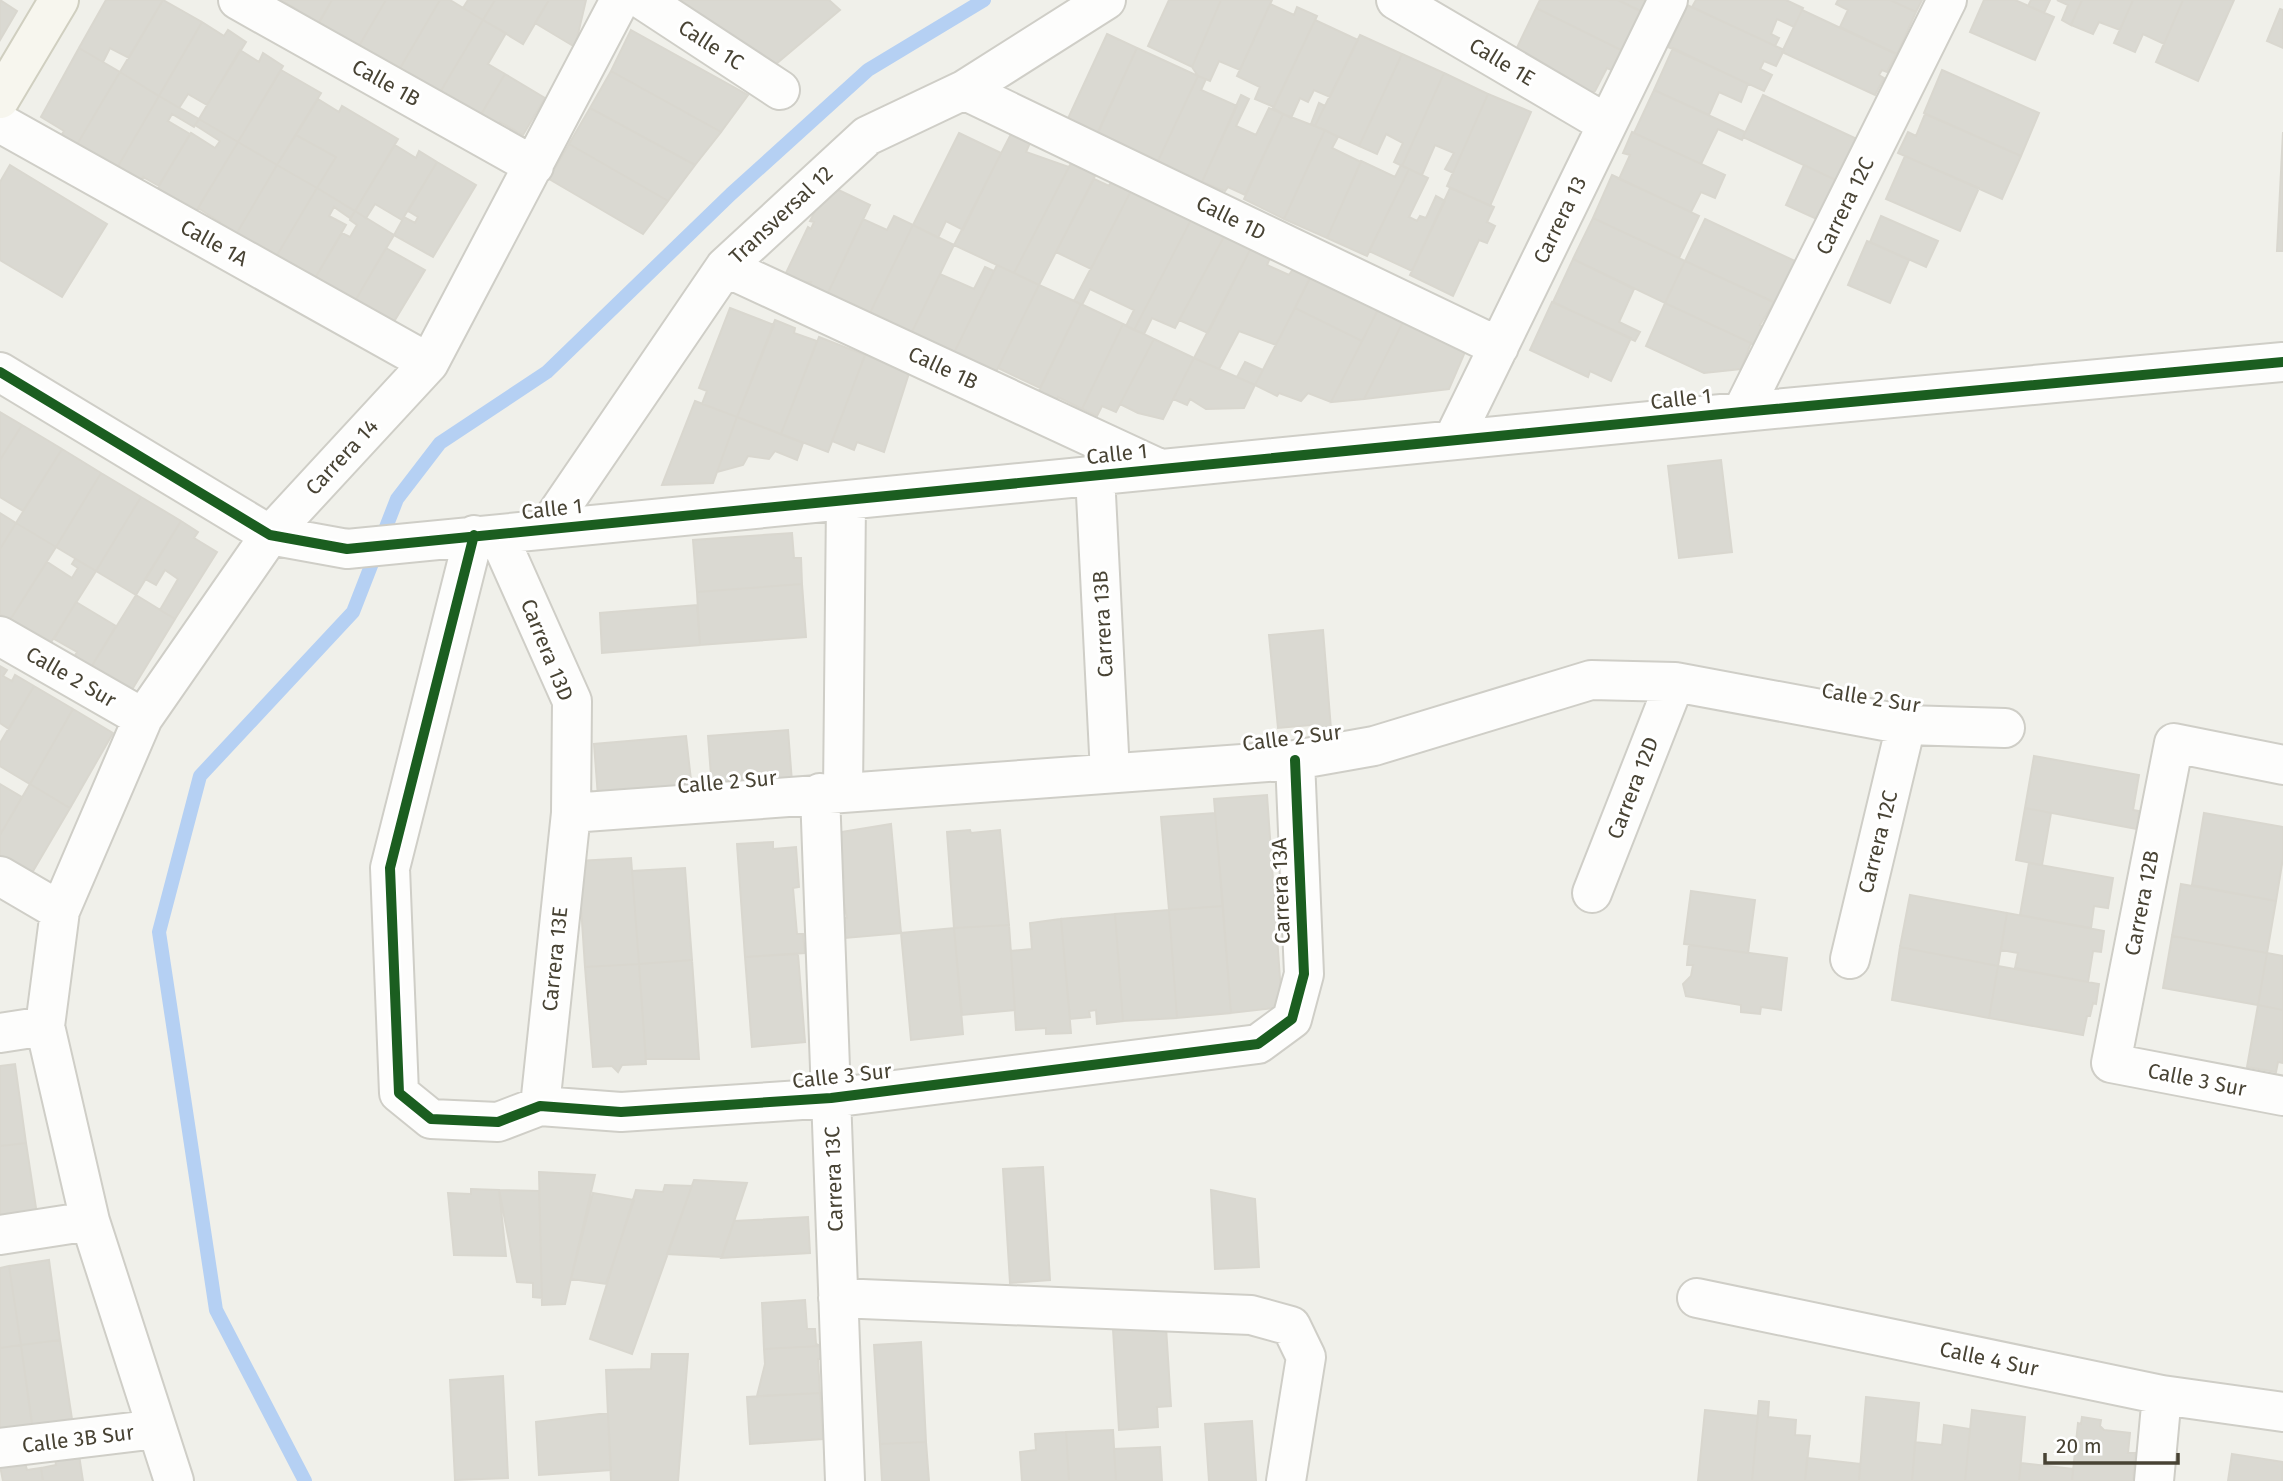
<svg xmlns="http://www.w3.org/2000/svg" width="2283" height="1481" font-family="'Fira Sans',sans-serif">
<rect width="100%" height="100%" fill="#f0f0ea"/>
<g fill="none" stroke-linecap="round" stroke-linejoin="round">
<path stroke="#b5d0f3" stroke-width="14" d="M305 1481 216 1310 159 932 200 776 353 612 397 499 440 443 547 372 731 194 868 70 984 0"/>
</g>
<path fill="#dad9d2" stroke="#d9d7cf" stroke-width="2" d="M0 0 17 11 0 40Z
M106 0H163L129 58 110 48 103 62 79 48Z
M163 0 202 22 159 96 120 72Z
M281 0H332L316 27 295 15 298 10Z
M332 0H386L359 46 319 23Z
M386 0H440L399 70 359 46Z
M440 0H450L483 20 439 94 399 70Z
M468 0H495L483 20 463 8Z
M495 0H549L523 44 483 20Z
M549 0H586L575 47 535 23Z
M668 0H829L840 10 776 64Z
M1169 0H1221L1192 67 1148 46Z
M1221 0H1272L1240 70 1219 61 1210 81 1198 76 1192 67Z
M1540 0H1618L1642 12 1623 51 1536 8Z
M1618 0H1652L1645 13Z
M1696 0H1786L1803 8 1794 27 1777 19 1771 34 1779 38 1775 46 1692 7Z
M1838 0H1890L1916 12 1897 54 1840 27 1848 10 1836 4Z
M1890 0H1922L1916 12Z
M1984 0H2015L2054 17 2035 60 1970 32Z
M2031 0H2050L2044 13 2028 6Z
M2057 0H2082L2071 25 2062 20 2068 5Z
M2082 0H2133L2120 30 2099 22 2093 34 2071 25Z
M2133 0H2183L2164 44 2143 34 2135 52 2114 43Z
M2183 0H2234L2198 81 2156 62Z
M1270 4 1294 15 1297 7 1317 16 1274 107 1255 99 1260 87 1237 76Z
M1687 5 1784 50 1776 66 1764 61 1760 69 1772 75 1764 91 1668 47Z
M1536 8 1625 52 1616 72 1607 68 1595 91 1591 93 1513 56Z
M2280 9 2283 10V48L2267 41Z
M1802 10 1896 54 1887 72 1882 70 1879 75 1884 78 1875 95 1782 52Z
M483 20 506 33 488 64 505 74 479 118 439 94Z
M1315 20 1358 40 1330 97 1314 90 1308 102 1300 98 1291 118 1273 108Z
M202 22 224 36 228 30 246 42 207 105 188 94 179 108 159 96Z
M631 30 748 95 721 132 611 71Z
M1107 34 1137 48 1095 138 1065 125Z
M1360 35 1402 54 1359 146 1315 126Z
M79 48 120 72 76 146 61 136 64 131 41 117Z
M1137 48 1198 76 1157 163 1097 135Z
M1673 48 1748 84 1741 102 1719 92 1709 115 1654 90Z
M240 50 259 62 263 53 283 66 238 142 199 119Z
M1402 54 1444 73 1402 166 1394 162 1403 143 1386 134 1377 154 1359 146Z
M281 70 321 93 277 165 238 142Z
M1942 70 2039 113 2021 156 1924 113Z
M611 71 721 132 695 165 590 108Z
M120 72 159 96 117 168 76 146Z
M1444 73 1488 94 1453 173 1445 169 1454 153 1435 145 1422 175 1402 166Z
M505 74 545 98 523 135 500 122 496 128 479 118Z
M1198 76 1206 79 1201 90 1237 106 1201 184 1157 163Z
M1654 90 1745 132 1742 140 1718 129 1701 164 1634 133Z
M1488 94 1531 112 1490 206 1447 186Z
M1241 95 1249 99 1236 126 1256 135 1269 108 1283 114 1245 195 1228 187 1225 191 1202 182Z
M1763 95 1859 140 1840 182 1743 137Z
M159 96 199 119 194 127 172 114 168 121 190 134 159 186 143 177 140 183 117 168Z
M318 99 339 112 342 106 398 139 355 211 317 188 336 157 296 135Z
M1319 103 1325 106 1315 126 1311 124Z
M590 108 695 165 668 201 569 144Z
M1283 114 1325 130 1284 219 1244 199Z
M1925 114 2021 156 2002 199 1898 153 1908 132 1916 136Z
M199 119 238 142 194 215 155 192 191 133 215 148 220 141 195 125Z
M1325 130 1338 137 1332 148 1361 162 1327 238 1284 219Z
M1632 132 1725 175 1715 198 1701 192 1691 212 1619 179 1630 155 1623 153Z
M2283 132V251H2277Z
M959 133 1001 153 963 230 946 221 938 238 913 225Z
M1011 134 1030 143 1026 152 1069 167 1014 273 954 245Z
M296 135 336 157 317 188 277 165Z
M238 142 277 165 234 238 216 228 220 222 198 208Z
M569 144 668 201 643 234 549 179Z
M395 145 416 158 419 151 437 162 402 220 375 204 366 218 355 211Z
M1905 156 1979 188 1960 231 1886 199Z
M1072 161 1097 172 1039 285 1014 273Z
M1361 161 1395 177 1401 165 1409 169 1367 256 1327 238Z
M437 162 476 185 433 257 394 235 404 217 415 223 418 217 408 211Z
M10 165 107 224 62 297 0 260V182Z
M277 165 317 188 273 262 234 238Z
M1804 165 1840 182 1821 221 1786 205Z
M1409 169 1428 178 1409 217 1417 221 1420 216 1426 218 1436 196 1445 201 1412 271 1369 251Z
M1612 175 1699 216 1679 258 1593 218Z
M1094 179 1109 186 1112 180 1132 189 1091 269 1056 252Z
M828 185 870 205 827 295 809 287 811 282H800L785 275 808 227 811 229 814 222 810 221Z
M317 188 355 211 350 218 334 207 329 216 346 225 311 285 273 262Z
M1450 188 1494 207 1487 222 1495 226 1487 243 1479 240 1453 296 1410 275Z
M1132 189 1192 218 1134 330 1126 326 1134 310 1090 289 1082 305 1074 301Z
M355 211 394 235 355 301 311 285 342 233 350 237 357 225 350 220Z
M894 216 913 225 869 315 827 295 863 219 887 230Z
M1881 216 1938 241 1926 267 1870 242Z
M1192 218 1226 233 1175 328 1152 318 1144 334 1134 330Z
M1593 218 1685 261 1665 303 1573 259Z
M1705 219 1797 262 1775 303 1685 261Z
M913 225 954 245 911 334 869 315Z
M1226 233 1251 248 1208 333 1179 320Z
M1867 241 1909 260 1890 303 1848 285Z
M386 248 425 270 389 330 355 301Z
M1251 248 1270 258 1267 265 1289 275 1293 269 1310 278 1276 345 1239 331 1219 369 1194 358Z
M1573 259 1634 289 1619 322 1640 332 1635 341 1553 302Z
M1685 261 1774 302 1760 325 1766 328 1757 346 1665 303Z
M997 265 1039 285 995 374 953 355Z
M985 267 994 271 953 355 911 334 940 274 974 289Z
M1313 272 1381 304 1362 341 1295 308Z
M1039 285 1081 304 1040 388 998 368Z
M1552 302 1631 338 1611 381 1590 371 1588 377 1530 350Z
M1665 303 1751 343 1741 369 1704 373 1646 346Z
M1081 304 1123 324 1082 409 1058 397 1056 403 1037 395Z
M1381 304 1406 316 1364 399 1331 402Z
M730 308 774 325 737 417 702 404 707 391 699 388Z
M1295 308 1362 341 1331 402 1308 393 1301 401 1279 393 1277 396 1255 385Z
M1406 316 1468 345 1449 389 1364 399Z
M775 320 795 328 794 333 817 341 781 434 737 417Z
M1123 324 1154 339 1116 412 1102 406 1097 416 1082 409Z
M819 337 865 355 828 452 781 434Z
M1154 339 1194 358 1163 419 1138 413 1120 404Z
M866 353 910 370 884 452 857 442 854 450 832 441Z
M1194 358 1255 385 1244 408 1206 409 1190 399 1187 405 1173 399Z
M1245 362 1263 370 1255 385 1237 377Z
M695 401 737 417 713 483 662 485Z
M0 412 22 425 0 460Z
M737 417 803 443 797 460 775 451 769 459 748 456 743 465 717 472Z
M22 425 62 449 23 511 0 497V460Z
M62 449 101 473 56 547 16 523Z
M1721 460 1732 552 1679 558 1668 466Z
M101 473 141 497 96 571 56 547Z
M141 497 181 521 136 595 96 571Z
M0 513 16 523 0 549Z
M181 521 198 532 194 538 217 552 175 619 160 610 178 579 165 570 156 585 145 579Z
M16 523 56 547 10 620 0 614V549Z
M792 533 794 558H801L802 584 697 592 693 540Z
M75 559 96 571 50 644 10 620 47 562 72 578 78 568 72 564Z
M802 584 806 637 700 645 697 592Z
M136 595 175 619 130 693 90 669Z
M76 602 116 626 90 669 73 659 77 652 54 639Z
M697 605 700 645 602 653 600 613Z
M1323 630 1331 729 1312 730 1311 725 1278 728 1269 635Z
M0 666 7 670 3 676 12 681 15 675 34 686 9 729 0 723Z
M34 686 73 709 30 784 0 766V743Z
M73 709 113 733 70 808 30 784Z
M788 730 792 782 712 789 708 736Z
M686 736 692 789 598 797 594 744Z
M2034 756 2139 775 2133 810 2139 811 2137 829 2025 808Z
M0 784 22 797 0 835Z
M30 784 70 808 26 883 0 867V835Z
M1267 795 1282 1007 1231 1013 1214 799Z
M2025 808 2051 813 2042 865 2016 860Z
M1215 813 1223 906 1169 910 1161 817Z
M2204 813 2283 827V858L2276 901 2192 885Z
M891 824 901 933 845 938 843 918H847L839 879 844 878 841 852H837L835 833Z
M970 830 971 833 1000 830 1009 925 954 928 947 832Z
M773 842V849L796 847 799 887 793 888 797 934H803L805 953 745 957 737 844Z
M631 858 639 964 585 967 578 861Z
M2029 863 2113 878 2108 908 2094 906 2091 928 2020 915Z
M685 868 692 960 639 964 632 871Z
M2181 884 2276 901 2267 953 2172 936Z
M1691 891 1755 900 1748 953 1684 944Z
M1910 895 2007 913 1998 966 1900 947Z
M1223 906 1231 1013 1177 1018 1169 910Z
M1169 910 1177 1018 1123 1021 1115 914Z
M2007 913 2104 931 2101 952 2093 951 2088 982 2015 968 2018 953 2001 950Z
M1115 914 1123 1021 1097 1024 1096 1010 1089 1011 1090 1017 1070 1019 1061 919Z
M1061 919 1071 1033 1046 1034V1028L1016 1030 1011 951 1032 949 1030 923Z
M1009 925 1015 1010 962 1015 954 928Z
M954 928 963 1034 911 1040 901 933Z
M2172 936 2267 953 2258 1005 2163 988Z
M1689 945 1787 958 1781 1010 1761 1007 1760 1014 1741 1012V1005L1686 996 1683 984 1691 976 1693 965H1687Z
M1900 947 1998 966 1989 1018 1892 1000Z
M2267 953 2283 956V1010L2258 1005Z
M798 954 805 1042 752 1047 745 957Z
M692 960 699 1059H646L639 964Z
M639 964 646 1064 622 1065 618 1072 612 1066 593 1067 585 967Z
M1998 966 2099 984 2096 1004 2093 1003 2090 1016H2087L2083 1035 1989 1018Z
M2258 1005 2283 1010V1063L2278 1062 2276 1072 2247 1067Z
M15 1064 26 1143 0 1146V1066Z
M26 1143 38 1221 0 1227V1146Z
M1043 1167 1050 1280 1010 1283 1003 1169Z
M539 1172 595 1175 565 1304 542 1305Z
M694 1180 747 1183 722 1257 667 1254Z
M665 1185 692 1186 632 1354 590 1339 636 1190 663 1192Z
M471 1189 499 1190 506 1256 454 1255 448 1193 471 1194Z
M499 1190 539 1191 542 1298 533 1297V1283L517 1282Z
M1211 1190 1255 1199 1259 1267 1215 1269Z
M593 1193 634 1200 606 1284 571 1279Z
M808 1217 810 1253 721 1258 734 1221Z
M49 1260 60 1340 21 1345 9 1266Z
M9 1266 21 1345 0 1348V1268Z
M805 1300 807 1329H815L816 1344 821 1346 764 1349 762 1303Z
M1166 1327 1171 1406 1157 1407 1158 1427 1119 1430 1113 1329Z
M60 1340 72 1419 32 1425 21 1345Z
M921 1342 926 1442 880 1444 874 1345Z
M21 1345 33 1430 0 1436V1348Z
M821 1346 822 1359H818L820 1393 757 1396 765 1364 764 1349Z
M652 1354H688L678 1481H611L606 1370 651 1369Z
M503 1376 508 1478 455 1480 450 1380Z
M820 1393 823 1439 750 1444 747 1397Z
M1866 1397 1919 1403 1912 1481H1859Z
M1759 1401 1769 1402 1768 1417 1796 1420 1795 1435 1810 1436 1805 1481H1752Z
M1705 1410 1758 1416 1752 1481H1698Z
M1972 1410 2025 1417 2019 1481H1965Z
M608 1413 611 1470 539 1475 536 1422Z
M2082 1417 2101 1420 2100 1426 2104 1430 2130 1433 2128 1453H2135L2133 1481H2072L2078 1423 2081 1424Z
M1252 1421 1256 1481H1209L1205 1424Z
M1944 1425 1970 1429 1965 1481H1912L1915 1442 1942 1445Z
M1113 1430 1116 1481H1069L1066 1432Z
M1066 1432 1069 1481H1022L1020 1452 1036 1450 1035 1434Z
M926 1442 929 1481H882L880 1444Z
M1160 1447 1162 1481H1116L1114 1449Z
M2232 1454 2283 1462 2282 1481H2228Z
M79 1455 83 1481H43L41 1468 56 1465 55 1458Z
M1807 1458 1860 1464 1859 1481H1805Z
M25 1463 27 1470 41 1468 43 1481H3L0 1466Z
M2021 1463 2073 1469 2072 1481H2019Z"/>
<g fill="none" stroke-linecap="round" stroke-linejoin="round">
<defs>
<path id="street" d="M238 0 534 166
M643 0 780 90
M1396 0 1607 124
M964 90 1499 347
M0 123 429 363
M725 267 1158 468
M0 372 270 535 347 549 1742 412 2283 362
M1742 412 1947 0
M1453 440 1668 0
M1095 475 1110 773
M547 528 725 267 867 136 964 90 1106 0
M474 535 390 868 399 1093 431 1119 498 1122 540 1106 621 1112 831 1098 1258 1044 1292 1019 1304 974 1295 760
M498 535 572 701 571 813 540 1106
M0 636 143 718
M2283 765 2174 743 2111 1063 2283 1096
M843 791 846 503
M820 793 845 1481
M571 813 1295 760 1374 746 1591 680 1675 682 1906 725 2005 728
M0 876 60 911
M1592 893 1675 682
M1850 959 1906 725
M0 1033 45 1026
M0 1235 90 1221
M838 1298 1251 1315 1291 1326 1306 1357 1286 1481
M1697 1298 2162 1395 2283 1412
M0 1448 157 1429
M174 1481 90 1221 45 1026 60 911 143 718 270 535 429 363 620 0
M2154 1481 2162 1395"/>
<path id="secondary" d="M0 99 59 0"/>
</defs>
<use href="#street" stroke="#cfcec7" stroke-width="42"/>
<use href="#secondary" stroke="#d0cfc0" stroke-width="42"/>
<use href="#street" stroke="#fdfdfc" stroke-width="38"/>
<use href="#secondary" stroke="#f7f6ee" stroke-width="38"/>
<defs>
<path id="cycleway" d="M0 372 270 535 347 549 1742 412 2283 362
M474 535 390 868 399 1093 431 1119 498 1122 540 1106 621 1112 831 1098 1258 1044 1292 1019 1304 974 1295 760"/>
</defs>
<use href="#cycleway" stroke="#fff" stroke-width="15"/>
<use href="#cycleway" stroke="#1b5e20" stroke-width="10"/>
</g>
<g text-anchor="middle" dominant-baseline="central" stroke-width="6" stroke-linejoin="round" paint-order="stroke">
<g font-size="21" fill="#484334" stroke="#fff">
<text transform="translate(711 45) rotate(33)">Calle 1C</text>
<text transform="translate(1502 62) rotate(31)">Calle 1E</text>
<text transform="translate(386 83) rotate(29)">Calle 1B</text>
<text transform="translate(1845 206) rotate(-64)">Carrera 12C</text>
<text transform="translate(781 215) rotate(-43)">Transversal 12</text>
<text transform="translate(1231 218) rotate(26)">Calle 1D</text>
<text transform="translate(1560 220) rotate(-64)">Carrera 13</text>
<text transform="translate(214 243) rotate(29)">Calle 1A</text>
<text transform="translate(943 368) rotate(25)">Calle 1B</text>
<text transform="translate(1681 399) rotate(-6)">Calle 1</text>
<text transform="translate(1117 454) rotate(-6)">Calle 1</text>
<text transform="translate(342 457) rotate(-47)">Carrera 14</text>
<text transform="translate(552 509) rotate(-6)">Calle 1</text>
<text transform="translate(1103 624) rotate(-93)">Carrera 13B</text>
<text transform="translate(547 650) rotate(68)">Carrera 13D</text>
<text transform="translate(71 677) rotate(30)">Calle 2 Sur</text>
<text transform="translate(1871 698) rotate(9)">Calle 2 Sur</text>
<text transform="translate(1292 738) rotate(-7)">Calle 2 Sur</text>
<text transform="translate(727 782) rotate(-5)">Calle 2 Sur</text>
<text transform="translate(1633 788) rotate(-69)">Carrera 12D</text>
<text transform="translate(1878 842) rotate(-76)">Carrera 12C</text>
<text transform="translate(1281 891) rotate(-92)">Carrera 13A</text>
<text transform="translate(2142 903) rotate(-79)">Carrera 12B</text>
<text transform="translate(555 959) rotate(-84)">Carrera 13E</text>
<text transform="translate(842 1076) rotate(-6)">Calle 3 Sur</text>
<text transform="translate(2197 1080) rotate(11)">Calle 3 Sur</text>
<text transform="translate(834 1179) rotate(-92)">Carrera 13C</text>
<text transform="translate(1989 1359) rotate(12)">Calle 4 Sur</text>
<text transform="translate(78 1439) rotate(-7)">Calle 3B Sur</text>
</g>
</g>
<path d="M2045 1453v10h133v-10" fill="none" stroke="#484334" stroke-width="3.5"/>
<text x="2056" y="1453" font-size="21" fill="#484334" stroke="#ffffff" stroke-width="5" paint-order="stroke">20 m</text>
</svg>
